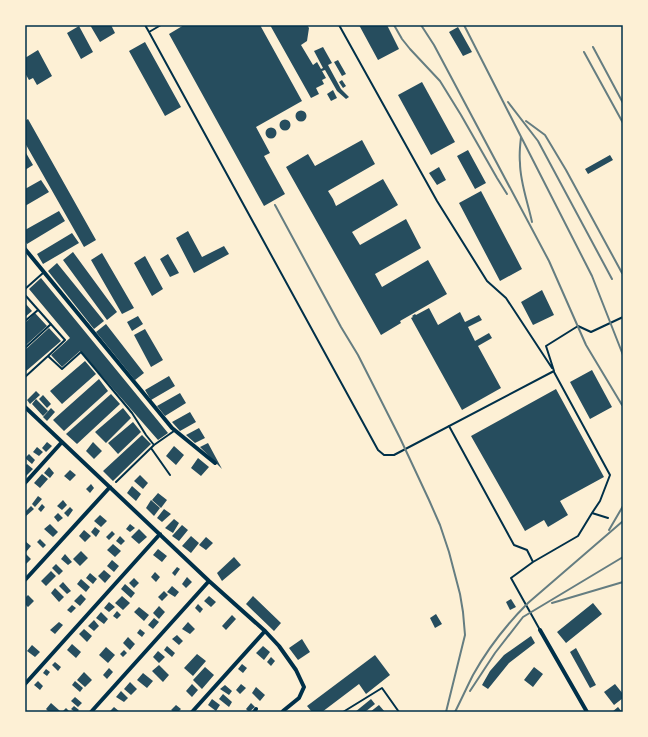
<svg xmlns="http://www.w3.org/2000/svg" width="648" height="737" font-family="'PT Serif',serif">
<rect width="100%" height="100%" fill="#fdf0d5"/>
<path fill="#264d5e" d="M90 25H111L115 33 100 42Z
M184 25H260L302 101 256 127 270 153 264 156 285 194 264 206 169 34Z
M270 25H307L309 28 307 41 301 45 313 65 317 62 321 69 323 68 314 51 323 47 332 63 328 65 341 89 349 97 346 99 337 91 325 70 322 71 326 78 322 80 324 84 316 88 319 94 311 98Z
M359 25H387L399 49 378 60Z
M79 26 93 52 81 59 67 33Z
M458 27 472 52 463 56 449 32Z
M145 42 181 107 165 116 129 51Z
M38 50 52 76 37 85 33 78 29 80 25 73V58Z
M338 60 346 74 342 76 334 62Z
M342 80 346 86 343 88 339 82Z
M422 82 455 142 431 155 398 95Z
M333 90 337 98 331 101 327 94Z
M295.5 116a5.5 5.5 0 1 1 11 0a5.5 5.5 0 1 1-11 0Z
M28 119 96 240 84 247 25 143V121Z
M279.5 125a5.5 5.5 0 1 1 11 0a5.5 5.5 0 1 1-11 0Z
M265.5 133a5.5 5.5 0 1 1 11 0a5.5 5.5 0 1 1-11 0Z
M362 140 375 164 328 191 333 199 336 206 383 179 398 205 352 232 360 245 406 219 421 248 375 274 382 287 428 260 447 294 400 321 401 323 381 335 286 167 308 154 315 166Z
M468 150 486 183 475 189 457 156Z
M25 153H26L33 165 25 170Z
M610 155 613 160 588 174 585 169Z
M439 167 446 180 437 185 429 173Z
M41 180 49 192 25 206V189Z
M481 191 522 269 500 281 459 203Z
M59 211 65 221 27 244 25 240V230Z
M188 231 202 257 224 246 229 254 194 273 176 238Z
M72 233 79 243 43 264 37 254Z
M73 252 117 312 107 320 63 260Z
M102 253 134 308 122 314 91 260Z
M168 254 179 273 170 277 160 259Z
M145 256 163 289 152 296 134 263Z
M57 263 104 321 94 329 48 271Z
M41 278 168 433 158 440 80 351 62 367 51 355 70 338 29 289Z
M542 290 554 315 533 325 521 302Z
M25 303 32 311 25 317Z
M429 308 438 325 460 312 465 322 479 315 482 320 468 327 475 341 489 333 492 338 478 346 501 388 462 410 411 318 413 317 412 316 415 314 416 315Z
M35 313 47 326 25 346V323Z
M138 316 143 324 132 331 127 322Z
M106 324 144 373 135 380 96 332Z
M49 328 61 341 25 372V350Z
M145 329 163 360 151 367 134 335Z
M85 361 96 374 62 404 50 391Z
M592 370 612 407 590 419 570 382Z
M169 376 175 386 151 400 145 390Z
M99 379 108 391 64 431 53 420Z
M556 389 604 477 560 501 568 515 548 527 544 520 525 531 471 436Z
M36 391 40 395 30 404 27 400Z
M180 393 186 403 165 416 157 406Z
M111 394 120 404 77 444 66 434Z
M43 395 51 404 47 408 39 399Z
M36 399 48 411 43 416 32 404Z
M51 408 55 412 47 421 43 417Z
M123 408 131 418 106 443 95 432Z
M190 412 196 422 180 431 172 422Z
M133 422 141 432 118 454 108 443Z
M199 428 205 438 195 443 186 435Z
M142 435 151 444 113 481 103 471Z
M47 442 52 446 46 452 42 448Z
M93 442 102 451 94 459 86 451Z
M208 443 222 469 200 447Z
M174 446 184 455 176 465 166 456Z
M37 447 43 452 39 456 33 452Z
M29 454 35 460 32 464 25 458Z
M198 458 209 467 201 476 191 468Z
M27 464 33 469 25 477V466Z
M49 467 54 473 50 478 44 473Z
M70 470 76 475 70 481 64 476Z
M42 474 48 479 40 488 34 483Z
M140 475 148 483 143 489 134 481Z
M91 484 94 488 90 493 86 489Z
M132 486 141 494 136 501 127 493Z
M158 493 167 500 161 508 152 500Z
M38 496 42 499 35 507 32 504Z
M63 500 67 505 62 510 57 506Z
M151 500 160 508 154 516 146 508Z
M42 504 45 507 41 512 38 509Z
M31 506 34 509 25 517V512Z
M70 507 73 510 68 517 64 513Z
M164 509 171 514 162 522 157 518Z
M58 513 63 518 58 522 54 517Z
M100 515 107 521 101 527 94 521Z
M174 519 179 523 173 533 165 528Z
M50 524 58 532 53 537 44 529Z
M130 524 135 528 130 532 126 529Z
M182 525 188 530 179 541 172 536Z
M95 527 100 531 96 537 91 532Z
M139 529 147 537 139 544 131 537Z
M84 530 91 536 85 542 79 536Z
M112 531 115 534 109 540 106 537Z
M120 536 125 541 121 545 116 541Z
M191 536 199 543 191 553 182 546Z
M206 537 213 543 206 550 199 545Z
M40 539 46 545 43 548 37 542Z
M25 541 31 546 26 552 25 551Z
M113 544 121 551 115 557 107 550Z
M158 549 167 556 162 562 153 555Z
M81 551 88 558 80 566 73 559Z
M26 554 31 559 25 565V555Z
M65 554 72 562 68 565 61 559Z
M234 557 241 565 222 581 217 573Z
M112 560 119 566 114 572 107 566Z
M56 564 63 571 59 575 52 568Z
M177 567 180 569 175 576 172 573Z
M104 570 111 576 105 583 98 576Z
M51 571 56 576 46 586 41 581Z
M155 572 160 577 156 582 151 577Z
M90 573 97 579 93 584 86 578Z
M187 577 192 582 186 588 182 584Z
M134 578 139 583 134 588 129 583Z
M81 579 90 587 86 592 77 584Z
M63 582 71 591 67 594 59 586Z
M125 584 135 593 131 598 121 589Z
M172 586 179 592 175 597 167 592Z
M55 588 64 597 59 602 51 593Z
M164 591 168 595 162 601 158 597Z
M81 594 86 599 80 606 74 601Z
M28 595 34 601 28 607 25 604V598Z
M122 596 130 603 123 610 115 603Z
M209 596 216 602 211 607 204 601Z
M253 596 281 623 274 631 246 604Z
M511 599 516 607 510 610 506 602Z
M109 602 115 607 109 612 104 608Z
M593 603 602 614 566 643 557 632Z
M198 604 203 609 200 613 195 608Z
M72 605 76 608 71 613 67 610Z
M159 606 165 612 159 619 153 613Z
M139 607 149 615 144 621 134 612Z
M117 611 121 615 117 619 113 616Z
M101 612 108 619 104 624 96 618Z
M436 614 442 624 435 628 430 618Z
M232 615 236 619 226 630 222 626Z
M154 618 159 622 153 629 148 625Z
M94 620 99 626 94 631 88 626Z
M59 622 63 625 55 634 50 630Z
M188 622 195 629 190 634 182 629Z
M84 629 92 636 87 642 79 634Z
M140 629 145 633 142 637 137 633Z
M177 635 183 641 179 645 172 639Z
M531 636 535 643 509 663 488 689 482 685 490 671 504 655Z
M128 637 135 644 130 650 123 643Z
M302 639 310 652 298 660 289 648Z
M72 644 81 652 76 658 67 650Z
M32 645 40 652 35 657 27 651Z
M167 646 175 653 172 657 164 650Z
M263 646 270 652 264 660 256 653Z
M106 647 115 655 108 663 99 655Z
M576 648 596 685 590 688 570 652Z
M124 650 127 653 123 657 120 654Z
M158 651 165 657 159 663 153 657Z
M197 654 206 661 193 676 184 668Z
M375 655 390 675 366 694 359 684 322 712H312L307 706Z
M271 657 275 661 271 666 267 662Z
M55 662 61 667 58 671 52 665Z
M242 664 247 668 243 673 238 669Z
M159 665 169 675 163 682 152 671Z
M205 667 214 675 202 689 193 680Z
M534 667 543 674 533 687 524 680Z
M109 668 113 672 107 679 103 675Z
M46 669 50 672 47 676 43 673Z
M84 672 92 680 85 687 77 680Z
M143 673 153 681 147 688 137 680Z
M38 681 43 686 40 690 34 685Z
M75 681 83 688 80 692 72 685Z
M130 682 137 689 131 695 124 689Z
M192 684 198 690 192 697 186 691Z
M241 684 246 688 240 694 236 690Z
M615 684 623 694V698L614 705 604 692Z
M225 685 232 691 229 695 220 689Z
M256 687 265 695 260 701 252 693Z
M121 691 128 698 124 702 116 697Z
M223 694 232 702 229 707 219 699Z
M75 697 82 703 78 707 71 701Z
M212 699 220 705 216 711 208 705Z
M371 699 375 704 365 712H355Z
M51 703 60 711 59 712H49L46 709Z
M251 703 255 707 249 712 246 709Z
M176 705 181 709 178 712H174L171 710Z
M379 705 385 712H370Z
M74 706 79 710 77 712H75L71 709Z
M114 707 120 712H109Z
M618 707 622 712H612Z
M66 708 70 712H62Z"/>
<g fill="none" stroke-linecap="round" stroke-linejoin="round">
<path stroke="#003049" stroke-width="2" d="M145 25 149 32
M161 25 149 32 378 450 384 455H394L554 371 546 346 578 326 591 332 623 317
M339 25 437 201 487 281 506 298 552 368
M25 289 43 273
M25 295 65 340 48 356 62 369 81 352 132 413 146 435 154 445 174 431
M25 321 38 310
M25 348 51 324
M554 372 610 475 600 501 592 513
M25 377 48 356
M449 426 514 545 527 550 533 562 511 578 540 630
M151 448 170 475
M116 482 154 445
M533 562 578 536 592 513 608 518
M343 712 382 688 399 712"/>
<path stroke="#003049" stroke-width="4" d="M25 249 172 428 215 463
M25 407 209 581 265 631 279 646 296 670 304 687 299 698 283 711V712
M25 483 62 442
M25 580 110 487
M540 630 587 712
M25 684 160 534
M91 712 209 581
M192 712 265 631
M254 712 256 709"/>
<path stroke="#657d81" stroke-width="2" d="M394 25 402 39 410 49 440 81 461 115 497 178 507 194
M421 25 434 45 549 261 586 345 622 405
M464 25 592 276 623 355
M593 47 623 103
M584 52 623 123
M508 102 538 141 612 279
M526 121 545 135 566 170 622 273
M521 137C520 146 519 154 520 163 520 182 528 203 532 222
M275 205 341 327 358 355 400 438 429 500 440 525 449 552 460 594 463 612 465 635 446 712
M609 530 623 506
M552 603 623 582
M470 691 495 653 523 617 623 557
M455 712C461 700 467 687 473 675 488 648 506 625 528 603L623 521"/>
</g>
<rect width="648" height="737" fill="none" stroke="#fdf0d5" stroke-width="52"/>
<rect x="26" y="26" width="596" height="685" fill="none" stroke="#003049" stroke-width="1.5"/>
</svg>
